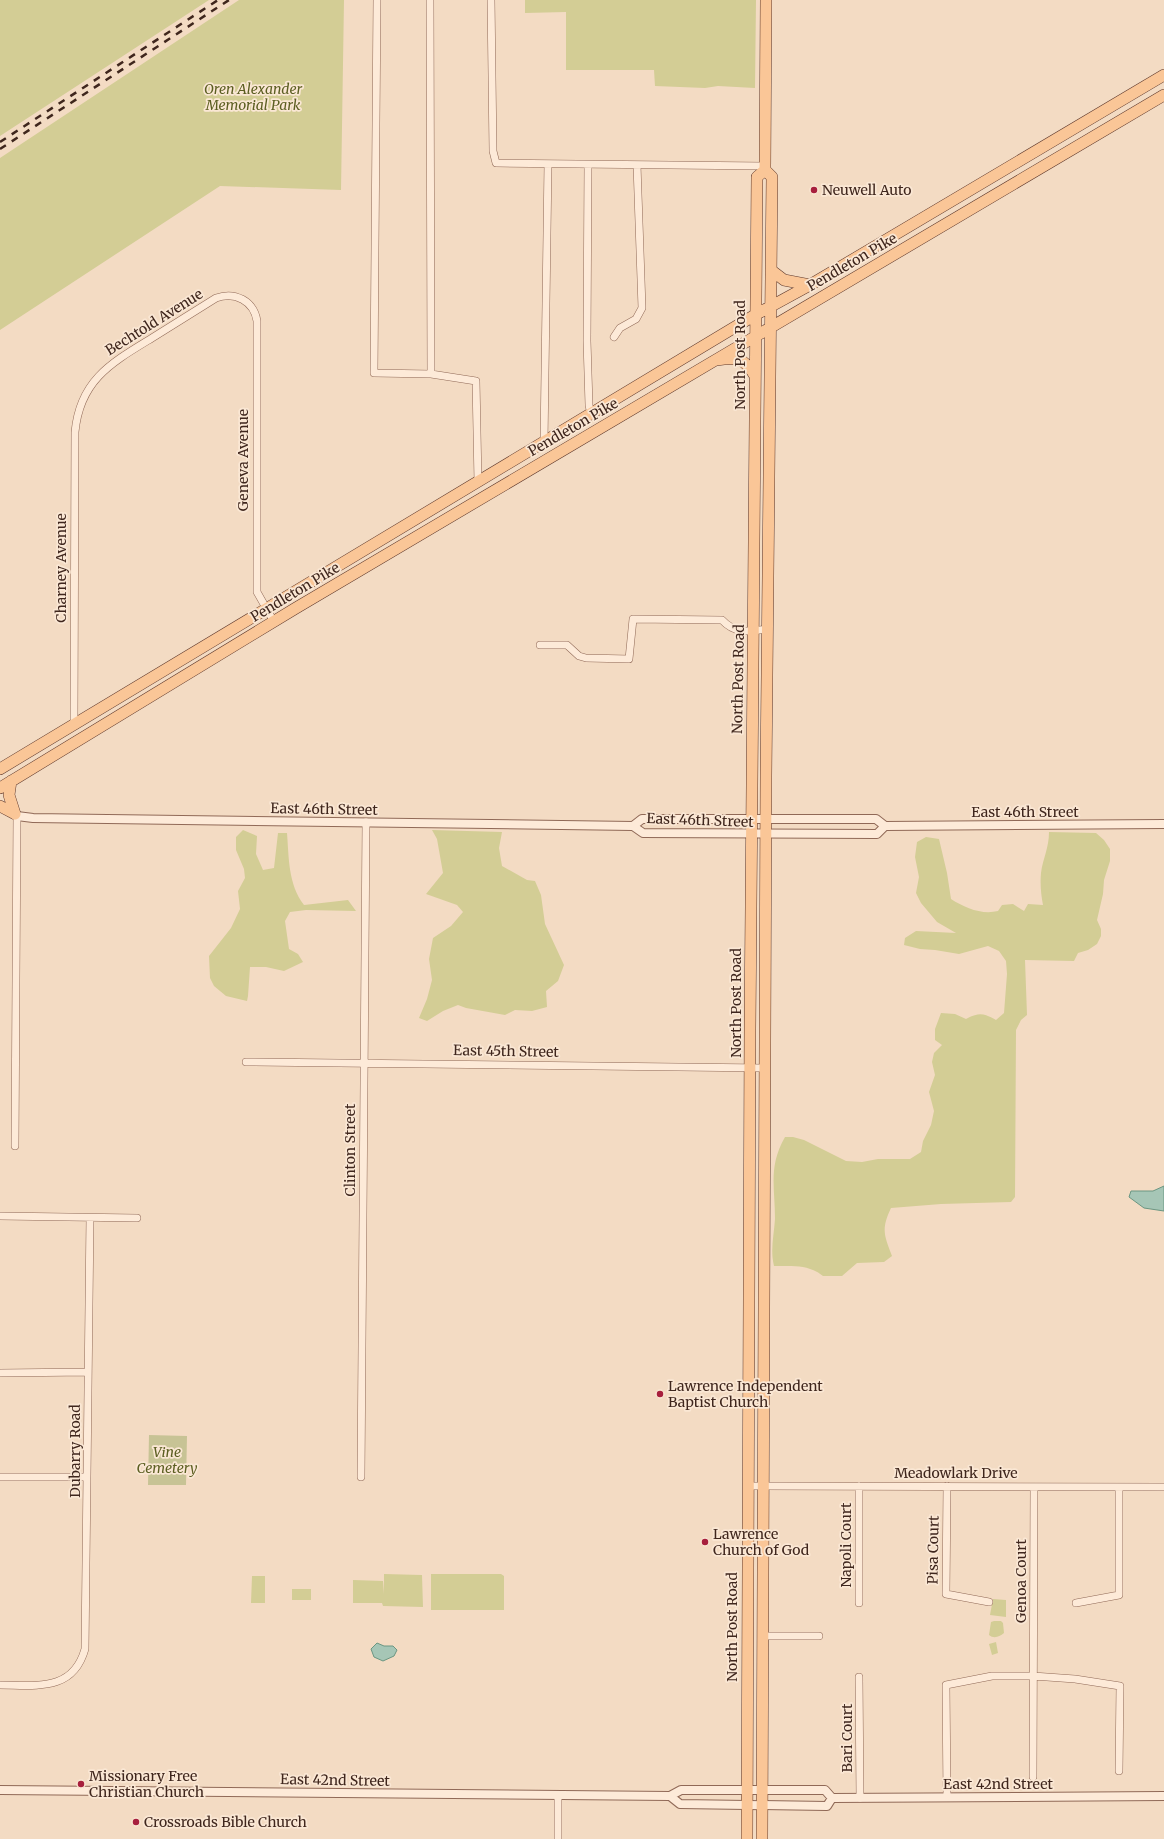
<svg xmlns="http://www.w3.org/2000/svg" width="1164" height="1839" font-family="Merriweather,serif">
<rect width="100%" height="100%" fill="#f3dbc3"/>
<path fill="#d3cd95" d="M0 0H209L0 136Z
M239 0H344L341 190 220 186 0 330V158Z
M525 0H756L755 88 718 86 705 88 655 86 654 70H566V12L525 13Z
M243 830 257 836 256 854 263 870 274 868 278 833H287C289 858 288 884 304 905L348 900 356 911 306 910 290 912 285 921 289 949 298 954 303 962 284 971 266 967H250L248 996 247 1001 226 996 214 986 210 978 209 956 231 928 240 909 238 891 245 878 244 869 236 850V837Z
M432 830 502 832 499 848 502 866 527 880 535 881 541 895 545 924 564 965 558 981 546 991 547 1007 532 1011 515 1010 505 1015 466 1008 458 1005 443 1011 427 1021 419 1018 427 999 432 980 429 959 433 938 451 926 463 912 457 905 426 894 443 873 437 839Z
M1049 832 1096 833 1104 840 1110 849V861L1104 880 1103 894 1097 920 1101 929V936L1097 944 1088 950 1078 953 1074 961 1025 960 1027 1015 1021 1020 1016 1030 1015 1197 1011 1202 941 1204 891 1208C881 1229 884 1235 892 1256L884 1262 857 1263 842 1276H823C808 1264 793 1266 774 1266 770 1250 774 1235 775 1219 775 1187 768 1167 785 1137H793L804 1140 846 1161 862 1162 878 1159H910L921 1152 923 1141 931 1125 934 1111 929 1092 935 1075 932 1062 934 1053 942 1045 935 1040V1029L941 1013 955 1014 966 1019C979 1012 984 1013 996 1020L1004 1013 1007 974 1006 961 999 951 988 946 959 954 935 950 920 949 904 945 905 938 916 931 956 933 937 922 921 903 916 893 919 877 915 857 917 842 926 837 939 839 947 873 951 899C965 908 982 915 998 911L1002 905 1013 904 1024 911 1028 904 1043 905C1041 895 1040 884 1041 873 1043 858 1049 848 1049 832Z
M384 1574 422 1575 423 1607 383 1606 382 1603H353V1580L383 1581 384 1594Z
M431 1574H501L504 1576V1610H431Z
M252 1576H265V1603H251Z
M292 1589H311V1600H292Z
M993 1599 1006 1600V1617L990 1615Z
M994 1621H1001L1003 1623 1004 1633C999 1637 994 1639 989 1635L991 1622Z
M996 1642 998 1653 992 1655 989 1644Z"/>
<path fill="#c7c395" d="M149 1435 187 1436 186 1485H148Z"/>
<path fill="#a6c6b6" stroke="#6b9682" d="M1164 1186V1211L1144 1208 1129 1197 1131 1191H1153Z
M377 1643 384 1646H393L397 1650 394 1656 383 1661 374 1657 371 1649Z"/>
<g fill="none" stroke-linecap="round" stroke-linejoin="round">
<defs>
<path id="minor" d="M377 0 374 373 431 374 476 381 478 482
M430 0 431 374
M491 0 493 151 496 163 765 166
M588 165 587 341 589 405 591 415
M614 337 620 328 636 319 642 308 637 165
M544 443 548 164
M540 645H567L579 656 586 658 629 659 633 619 722 620C736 635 750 631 768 629
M74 724 75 432C80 380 111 363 152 338 173 325 195 311 216 298 235 291 254 301 257 321V592L274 622
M246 1062 765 1068
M15 1146 17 816
M0 1216 137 1218
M0 1373 88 1372
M0 1477H87
M361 1477 366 822
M748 1486 1164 1487
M859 1486V1603
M947 1486 946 1594 989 1602
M1076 1603 1119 1595V1487
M762 1636H819
M859 1677 860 1798
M0 1685C36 1685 73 1692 85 1649L90 1218
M1033 1777 1034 1487
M947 1797 946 1685 992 1676H1033L1075 1679 1120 1686 1119 1771
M558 1839V1795"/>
<path id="tertiary" d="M15 814 17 816 33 818 633 826 642 819H876L885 826 1164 824
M633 826 643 833 877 834 885 826
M0 1790 670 1796 681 1790H825L832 1798 1164 1796
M670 1796 680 1804 827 1806 832 1798"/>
<path id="primary" d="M771 270 784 280 810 285
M716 360C737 357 744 357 755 376
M0 769 755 315 810 285 1164 75
M11 781 9 795 15 814
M0 788 296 608 1164 95
M0 806 15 814
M747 1839 750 1029 757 177 765 170 766 0
M762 1839 766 776 772 177 765 170"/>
</defs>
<use href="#minor" stroke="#906957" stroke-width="8"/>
<use href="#tertiary" stroke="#906957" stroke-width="10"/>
<use href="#primary" stroke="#5e382c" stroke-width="12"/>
<use href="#minor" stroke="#fdead8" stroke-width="7"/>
<use href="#tertiary" stroke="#fdead8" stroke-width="8"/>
<use href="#primary" stroke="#fac697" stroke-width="11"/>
<path stroke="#3f261d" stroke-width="2.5" stroke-dasharray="7 7" stroke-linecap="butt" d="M0 142 218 0
M0 149 229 0"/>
</g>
<g fill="#a71f3d" stroke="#fae7d4" stroke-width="1.5">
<circle cx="814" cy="190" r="4"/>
<circle cx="660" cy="1394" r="4"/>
<circle cx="705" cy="1542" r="4"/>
<circle cx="81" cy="1784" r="4"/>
<circle cx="136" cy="1822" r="4"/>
</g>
<g text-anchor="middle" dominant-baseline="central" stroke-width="3.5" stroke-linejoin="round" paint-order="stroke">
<g font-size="14" font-style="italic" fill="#5b5e21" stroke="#fae7d4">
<text x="253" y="89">Oren Alexander<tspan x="253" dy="16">Memorial Park</tspan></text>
<text x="167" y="1452">Vine<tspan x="167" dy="16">Cemetery</tspan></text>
</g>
<g font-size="14" fill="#3f261d" stroke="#fae7d4" text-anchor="start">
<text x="822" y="190">Neuwell Auto</text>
<text x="668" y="1386">Lawrence Independent<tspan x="668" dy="16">Baptist Church</tspan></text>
<text x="713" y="1534">Lawrence<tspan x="713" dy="16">Church of God</tspan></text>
<text x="89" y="1776">Missionary Free<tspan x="89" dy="16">Christian Church</tspan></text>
<text x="144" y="1822">Crossroads Bible Church</text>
</g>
<g font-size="14" fill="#3f261d" stroke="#fae7d4">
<text transform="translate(852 262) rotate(-30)">Pendleton Pike</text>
<text transform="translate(154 322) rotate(-32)">Bechtold Avenue</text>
<text transform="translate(740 355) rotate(-90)">North Post Road</text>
<text transform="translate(573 427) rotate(-30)">Pendleton Pike</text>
<text transform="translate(243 460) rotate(-90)">Geneva Avenue</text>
<text transform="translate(61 568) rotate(-90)">Charney Avenue</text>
<text transform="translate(295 592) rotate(-31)">Pendleton Pike</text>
<text transform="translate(738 679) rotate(-89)">North Post Road</text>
<text transform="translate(324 809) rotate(1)">East 46th Street</text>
<text x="1025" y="812">East 46th Street</text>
<text transform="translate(700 820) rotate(2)">East 46th Street</text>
<text transform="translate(736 1003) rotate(-90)">North Post Road</text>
<text transform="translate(506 1051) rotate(1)">East 45th Street</text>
<text transform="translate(350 1150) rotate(-90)">Clinton Street</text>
<text transform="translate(75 1451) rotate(-90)">Dubarry Road</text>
<text x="956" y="1473">Meadowlark Drive</text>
<text transform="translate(846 1545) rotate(-90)">Napoli Court</text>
<text transform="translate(933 1550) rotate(-89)">Pisa Court</text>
<text transform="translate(1021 1581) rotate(-90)">Genoa Court</text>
<text transform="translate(732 1627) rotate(-90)">North Post Road</text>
<text transform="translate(847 1738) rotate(-90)">Bari Court</text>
<text transform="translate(335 1780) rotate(1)">East 42nd Street</text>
<text x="998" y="1784">East 42nd Street</text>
</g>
</g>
</svg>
